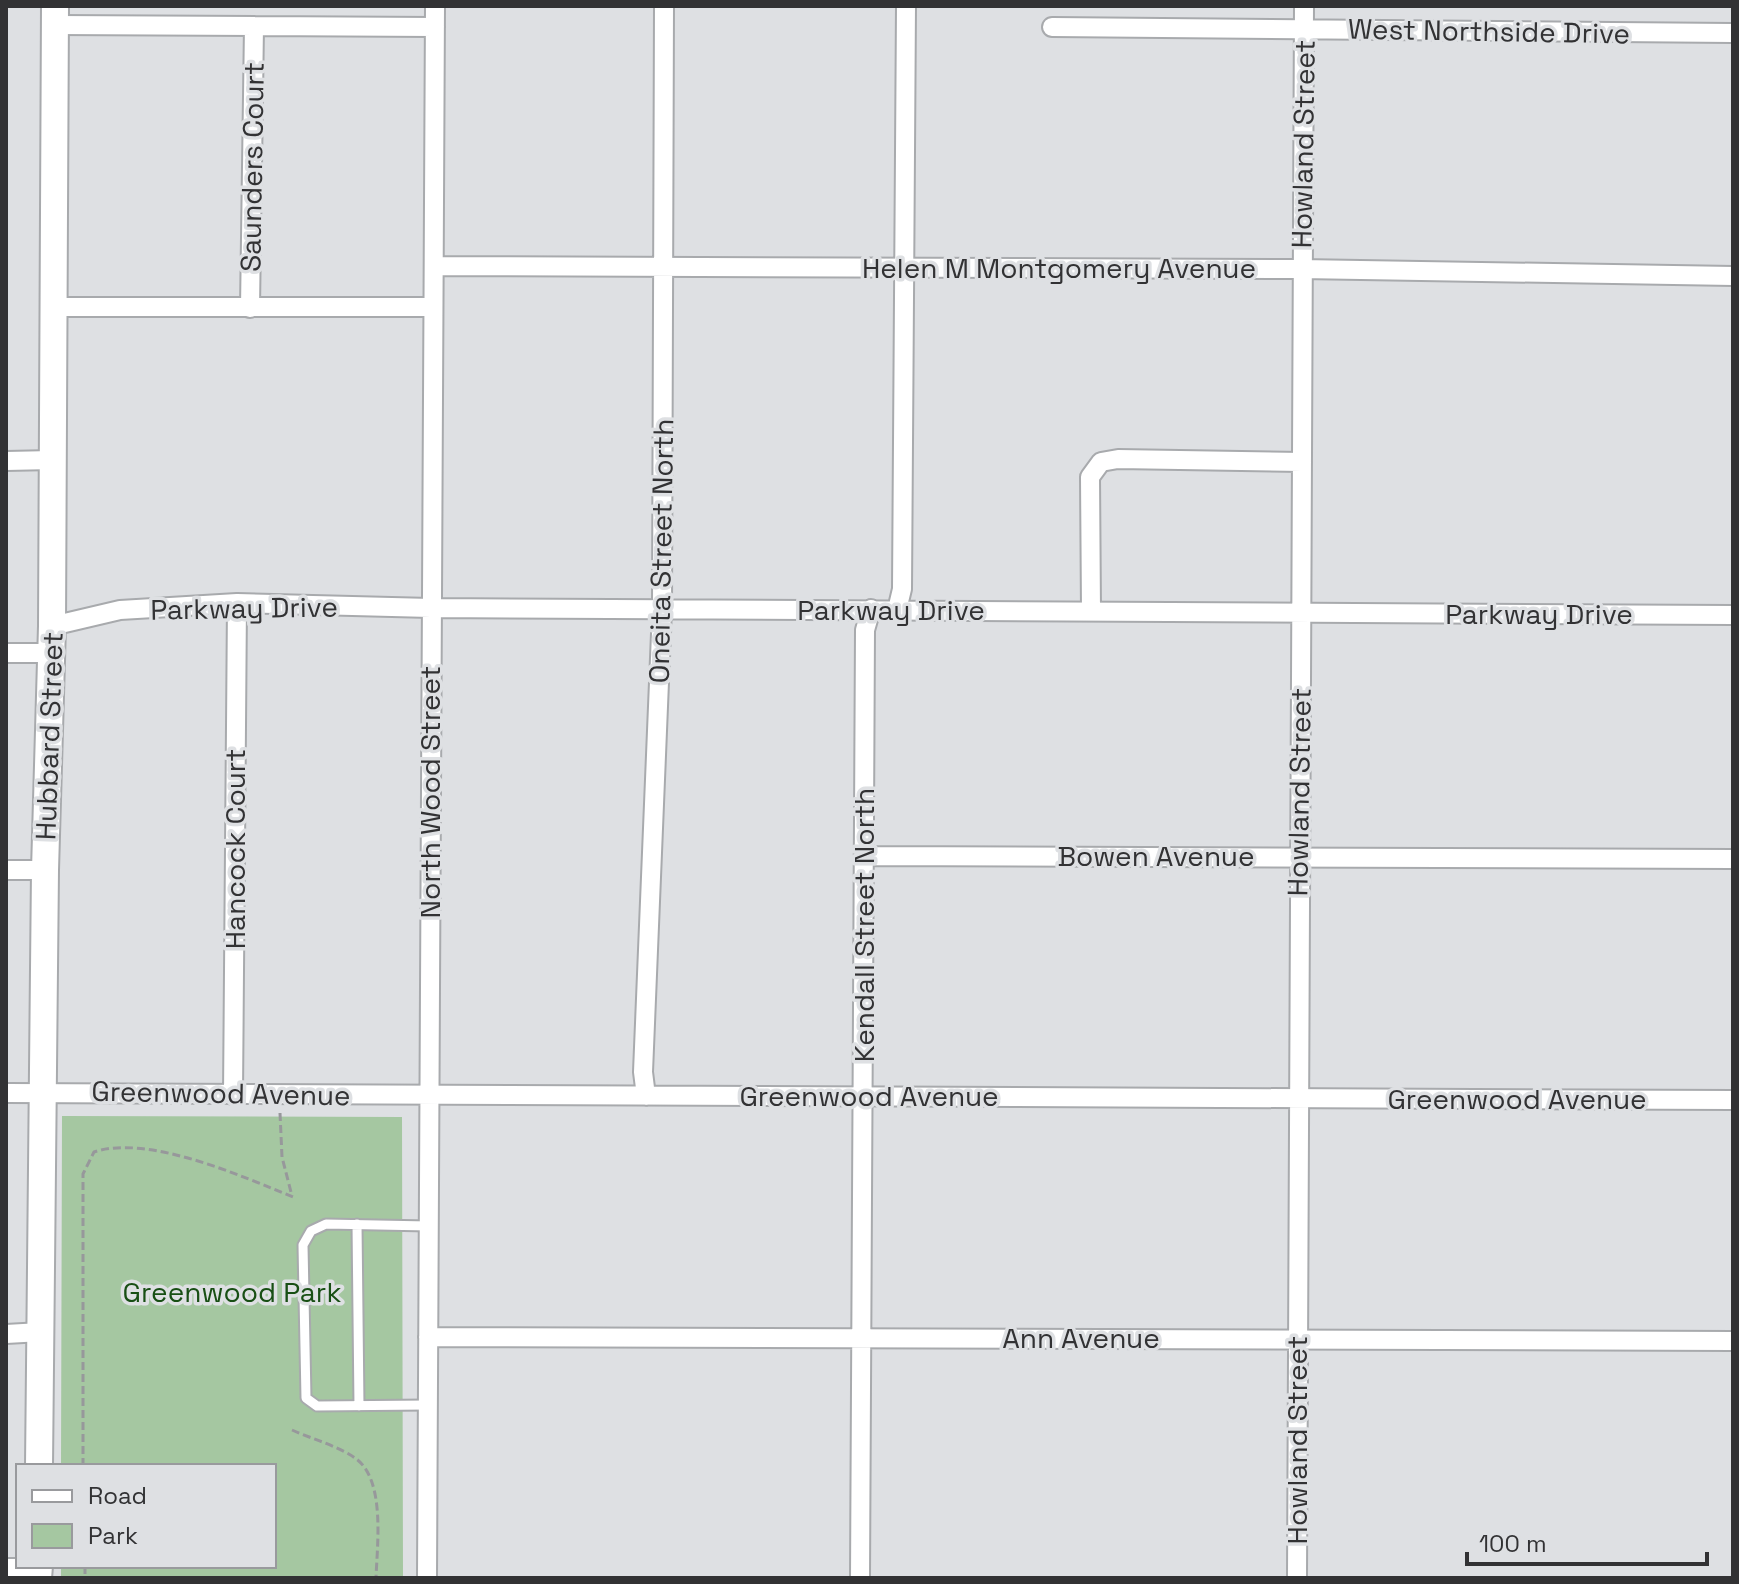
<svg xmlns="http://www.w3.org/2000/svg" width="1739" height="1584" font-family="'Space Grotesk',sans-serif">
<rect width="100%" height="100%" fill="#dee0e3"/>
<path fill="#a5c7a1" d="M62 1116 402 1117 403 1578H61V1566H274V1466H61Z"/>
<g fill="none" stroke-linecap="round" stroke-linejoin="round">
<defs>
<path id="lane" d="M357 1224 359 1406
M428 1405 317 1406 306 1398 303 1245 311 1231 326 1224 429 1226"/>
<path id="street" d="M55 25 435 27
M1052 27 1733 33
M434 266 1301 269 1733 276
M53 307H433
M250 308 254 26
M6 461 53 460
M897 610 902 589 906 6
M1091 611 1090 477 1101 462 1118 459 1302 462
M52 626 120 610 237 603 431 608 1733 615
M6 653H51
M866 856 1733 859
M6 870H45
M6 1093 1733 1100
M233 1095 237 603
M646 1096 643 1072 662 609 664 6
M6 1334 41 1332
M428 1337 1733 1341
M6 1568H38
M427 1578 435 6
M860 1578 865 630 871 609
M1297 1578 1304 6"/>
<path id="secondary" d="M39 1466 45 870 52 626 55 6
M38 1578 39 1566"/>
</defs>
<use href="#lane" stroke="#a8aaad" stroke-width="13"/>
<use href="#street" stroke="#a8aaad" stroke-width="22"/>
<use href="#secondary" stroke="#a8aaad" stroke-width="30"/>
<path stroke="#97989b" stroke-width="3" stroke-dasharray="8 4" stroke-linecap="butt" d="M280 1113 282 1157 292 1196
M292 1430C312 1439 338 1446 355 1458 386 1479 377 1546 376 1578
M83 1466V1174L94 1152C148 1134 241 1176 293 1197
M85 1566V1578"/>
<use href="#lane" stroke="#fff" stroke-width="9"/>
<use href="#street" stroke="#fff" stroke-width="18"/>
<use href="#secondary" stroke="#fff" stroke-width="26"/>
</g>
<g text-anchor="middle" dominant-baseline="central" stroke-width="7" stroke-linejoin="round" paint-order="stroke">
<g font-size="28" fill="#323234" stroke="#dee0e3">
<text transform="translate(1489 31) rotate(1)">West Northside Drive</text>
<text transform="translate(1303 144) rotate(-89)">Howland Street</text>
<text transform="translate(252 167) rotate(-89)">Saunders Court</text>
<text x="1059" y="268">Helen M Montgomery Avenue</text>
<text transform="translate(661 551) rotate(-89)">Oneita Street North</text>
<text transform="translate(244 608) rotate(-1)">Parkway Drive</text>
<text x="891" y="610">Parkway Drive</text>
<text x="1539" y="614">Parkway Drive</text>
<text transform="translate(49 736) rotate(-88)">Hubbard Street</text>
<text transform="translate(430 792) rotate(-90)">North Wood Street</text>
<text transform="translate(1299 792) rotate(-89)">Howland Street</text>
<text transform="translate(235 849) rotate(-90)">Hancock Court</text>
<text x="1156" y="856">Bowen Avenue</text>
<text transform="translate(864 925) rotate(-90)">Kendall Street North</text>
<text transform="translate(221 1093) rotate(1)">Greenwood Avenue</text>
<text x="869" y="1096">Greenwood Avenue</text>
<text x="1517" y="1099">Greenwood Avenue</text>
<text x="1081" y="1338">Ann Avenue</text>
<text transform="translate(1297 1440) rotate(-90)">Howland Street</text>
</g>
<g font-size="28" fill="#184f14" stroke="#dee0e3">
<text x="232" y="1292">Greenwood Park</text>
</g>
</g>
<rect width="1739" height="1584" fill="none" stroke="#323234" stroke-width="16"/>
<rect x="16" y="1464" width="260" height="104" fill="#dee0e3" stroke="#999a9d" stroke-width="2"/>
<rect x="32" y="1490" width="40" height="12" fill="#ffffff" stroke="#999a9d" stroke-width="2"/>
<text x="88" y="1504" font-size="24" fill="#323234">Road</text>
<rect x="32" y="1524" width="40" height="24" fill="#a5c7a1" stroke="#999a9d" stroke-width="2"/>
<text x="88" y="1544" font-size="24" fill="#323234">Park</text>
<path d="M1467 1552v12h240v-12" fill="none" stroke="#323234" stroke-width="4"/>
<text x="1479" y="1552" font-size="24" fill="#323234" stroke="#dee0e3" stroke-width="6" paint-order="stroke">100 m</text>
</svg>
